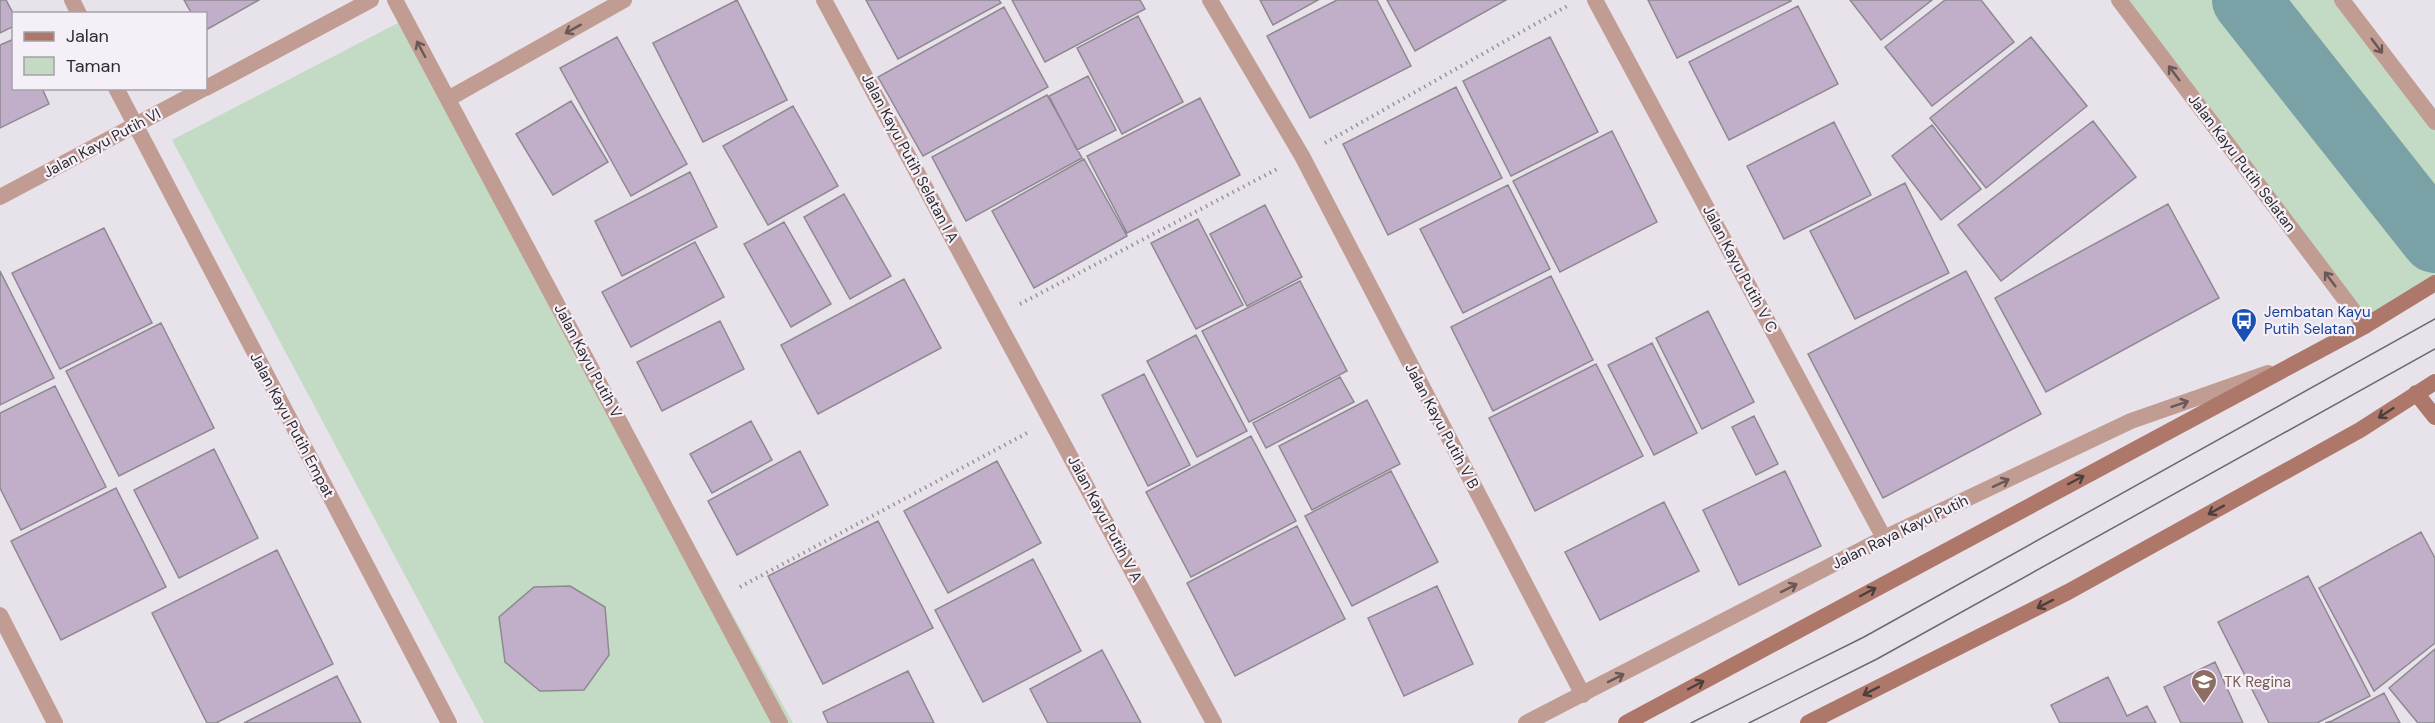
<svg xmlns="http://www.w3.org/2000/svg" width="2435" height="723" font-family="'DM Sans',sans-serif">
<rect width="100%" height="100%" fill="#e8e2eb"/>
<path fill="#c3dbc4" d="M2119 0H2342L2435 122V281L2365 326Z
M398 23 471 146 793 723H484L172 140Z"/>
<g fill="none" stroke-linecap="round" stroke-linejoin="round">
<path stroke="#7aa2a6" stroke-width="68" d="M2246 0 2435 239"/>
</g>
<path fill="#c1afca" stroke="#8e8991" stroke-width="1.5" d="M0 0H6L14 15V26L0 33Z
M184 0H259L206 30V14H192Z
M737 0 787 100 703 142 653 43Z
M866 0H999L1001 3 898 59Z
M1012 0H1140L1145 9 1045 62Z
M1260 0H1318L1273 25Z
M1337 0H1377L1411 66 1310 118 1267 36Z
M1387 0H1506L1415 51Z
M1648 0H1791V1L1677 58Z
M1850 0H1932L1881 40Z
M1945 0H1981L2014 42 1932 106 1885 47Z
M1798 6 1838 84 1729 140 1689 62Z
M1004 7 1048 87 923 156 878 77Z
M1138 16 1183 102 1122 134 1077 48Z
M617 37 687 164 631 196 560 68Z
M1550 37 1598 132 1511 176 1463 81Z
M2031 37 2087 106 1986 188 1930 118Z
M14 39V88H42L49 104 0 128V45Z
M1088 76 1116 130 1077 150 1049 96Z
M1456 87 1502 178 1388 235 1343 144Z
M1047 95 1082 158 966 221 932 157Z
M1200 98 1240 175 1127 233 1087 156Z
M571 101 608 162 553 195 516 134Z
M793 106 838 186 768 225 723 146Z
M2093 121 2136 177 2001 281 1958 225Z
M1834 122 1871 195 1784 239 1747 166Z
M1932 125 1981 189 1941 220 1892 156Z
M1612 131 1657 222 1560 272 1513 181Z
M1084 159 1127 236 1034 288 992 211Z
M690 172 717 227 622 276 595 221Z
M1905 183 1949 273 1855 319 1810 231Z
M1508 185 1550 269 1463 313 1420 229Z
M844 194 891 276 850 299 804 217Z
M2168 204 2219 298 2046 392 1995 298Z
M1265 205 1302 277 1247 306 1210 234Z
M1198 219 1243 305 1196 329 1151 243Z
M784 222 831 304 791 327 744 244Z
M104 228 152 323 60 369 12 273Z
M695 242 724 297 631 347 602 292Z
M0 271 54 378 0 405Z
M1966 271 2041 414 1883 498 1808 354Z
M1551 276 1593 360 1493 411 1451 327Z
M904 279 941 348 818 414 781 345Z
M1300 281 1347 371 1249 422 1202 331Z
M1708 311 1754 402 1702 429 1656 338Z
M720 321 744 369 662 411 637 362Z
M161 323 214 428 119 476 66 371Z
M1196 335 1247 431 1197 457 1147 361Z
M1652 343 1697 433 1654 455 1608 365Z
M1596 364 1643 456 1535 511 1489 418Z
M1144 374 1190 465 1148 486 1102 395Z
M1340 377 1354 402 1266 448 1253 423Z
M55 386 106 487 21 530 0 488V413Z
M1367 400 1400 464 1312 510 1279 446Z
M1754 416 1778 464 1756 475 1732 427Z
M751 421 772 460 712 493 690 454Z
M1251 436 1296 521 1191 577 1146 492Z
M214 449 258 538 179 578 134 490Z
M800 451 828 505 737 555 708 501Z
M997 461 1041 543 948 593 904 511Z
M1391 471 1438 562 1352 606 1305 516Z
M1785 471 1821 546 1739 585 1703 510Z
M116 488 166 587 61 640 11 541Z
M1664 502 1699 571 1600 620 1565 552Z
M878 521 933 628 823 684 768 576Z
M1297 526 1345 619 1235 676 1187 583Z
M2421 532 2435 558V643L2374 691 2319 588Z
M277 550 333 664 216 723H207L152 613Z
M1033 559 1081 651 983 702 935 610Z
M2308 576 2370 696 2317 723H2269L2218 622Z
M570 586 605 607 609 655 584 690 540 691 505 662 499 617 534 587Z
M1437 586 1473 664 1404 696 1368 618Z
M2435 649V723H2418L2389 688Z
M1102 650 1141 723H1048L1030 689Z
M2215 662 2243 723H2181L2164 687Z
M908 671 934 723H828L823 712Z
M337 676 361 723H244Z
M2108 677 2127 716 2147 706 2156 723H2060L2051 705Z
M2384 693 2400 723H2325L2332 721Z"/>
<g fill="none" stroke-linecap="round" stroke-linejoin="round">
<path stroke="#98949b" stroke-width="4" stroke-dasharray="1.5 4.5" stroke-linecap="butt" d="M1325 143 1569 5
M1020 304 1279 168
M740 587 1027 433"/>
<path stroke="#c19c92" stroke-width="16" d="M72 0 79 14
M395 0 780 723
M824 0 1214 723
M1210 0 1302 156 1583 695
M1595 0 1884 538
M116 88 449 723
M206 88 371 0
M448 99 624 0
M0 197 205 88
M0 615 55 723"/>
<path stroke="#c19c92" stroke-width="16" d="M2119 0 2365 326
M2342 0 2435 122
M1526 723 1884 538 2131 421 2268 373"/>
<path stroke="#ad786a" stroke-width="16" d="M2416 393 2435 417
M1626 723 2365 326 2435 283
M1808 723 2068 592 2360 430 2435 382"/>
<path stroke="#6d696e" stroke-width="1.5" d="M1691 723 1864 637 2435 319
M1749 723 1877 659 2435 349"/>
</g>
<defs><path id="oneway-shaft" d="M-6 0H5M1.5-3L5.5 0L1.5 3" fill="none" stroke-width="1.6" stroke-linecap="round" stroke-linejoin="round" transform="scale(1.5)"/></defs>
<g stroke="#695857">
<use href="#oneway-shaft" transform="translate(573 29) rotate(151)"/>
<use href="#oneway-shaft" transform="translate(2377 46) rotate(53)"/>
<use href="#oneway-shaft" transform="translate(421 49) rotate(-118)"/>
<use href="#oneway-shaft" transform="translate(2174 73) rotate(-127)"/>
<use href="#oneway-shaft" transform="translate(2330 279) rotate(-127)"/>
<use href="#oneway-shaft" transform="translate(2180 404) rotate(-19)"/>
<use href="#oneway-shaft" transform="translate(2001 483) rotate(-25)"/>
<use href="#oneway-shaft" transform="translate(1789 588) rotate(-27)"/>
<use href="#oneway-shaft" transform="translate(1616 678) rotate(-27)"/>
</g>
<g stroke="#4e3e3e">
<use href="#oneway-shaft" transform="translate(2386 413) rotate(147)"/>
<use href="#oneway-shaft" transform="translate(2076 480) rotate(-28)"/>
<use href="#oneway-shaft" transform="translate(2216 510) rotate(151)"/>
<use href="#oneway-shaft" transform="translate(1868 592) rotate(-28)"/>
<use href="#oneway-shaft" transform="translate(2045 604) rotate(153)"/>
<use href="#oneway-shaft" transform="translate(1696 685) rotate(-28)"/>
<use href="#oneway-shaft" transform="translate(1871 691) rotate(153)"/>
</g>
<defs>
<symbol id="bus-pin" viewBox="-11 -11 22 30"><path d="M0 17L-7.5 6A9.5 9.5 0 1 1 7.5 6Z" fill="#1a4fb4" stroke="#f5eff8"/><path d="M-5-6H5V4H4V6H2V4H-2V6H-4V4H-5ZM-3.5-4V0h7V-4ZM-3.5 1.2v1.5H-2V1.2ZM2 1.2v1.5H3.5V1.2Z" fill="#fff"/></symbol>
<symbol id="school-pin" viewBox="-11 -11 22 30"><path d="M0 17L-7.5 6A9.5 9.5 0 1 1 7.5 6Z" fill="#8d6e63" stroke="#f5eff8"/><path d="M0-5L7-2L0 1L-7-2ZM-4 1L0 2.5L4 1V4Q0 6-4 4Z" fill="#fff"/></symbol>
</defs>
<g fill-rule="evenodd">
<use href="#bus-pin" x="2229" y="306" width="30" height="40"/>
<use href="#school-pin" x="2189" y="667" width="30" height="40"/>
</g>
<g text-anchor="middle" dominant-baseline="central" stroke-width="4.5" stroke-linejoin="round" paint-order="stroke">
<g font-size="15" fill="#2e2b2f" stroke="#f5eff8">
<text transform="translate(102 143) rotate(-28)">Jalan Kayu Putih VI</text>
<text transform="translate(910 158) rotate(62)">Jalan Kayu Putih Selatan I A</text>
<text transform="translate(2242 163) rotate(53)">Jalan Kayu Putih Selatan</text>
<text transform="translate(1740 269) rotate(62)">Jalan Kayu Putih V C</text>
<text transform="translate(588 361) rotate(62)">Jalan Kayu Putih V</text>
<text transform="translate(292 425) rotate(62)">Jalan Kayu Putih Empat</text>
<text transform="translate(1442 426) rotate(62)">Jalan Kayu Putih V B</text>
<text transform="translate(1105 519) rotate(62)">Jalan Kayu Putih V A</text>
<text transform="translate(1900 532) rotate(-26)">Jalan Raya Kayu Putih</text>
</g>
<g font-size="15" fill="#164399" stroke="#f5eff8" text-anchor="start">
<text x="2264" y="312">Jembatan Kayu<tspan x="2264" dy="17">Putih Selatan</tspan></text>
</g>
<g font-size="15" fill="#785e54" stroke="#f5eff8" text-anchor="start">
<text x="2224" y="682">TK Regina</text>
</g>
</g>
<rect x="12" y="12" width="195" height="78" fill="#f5eff8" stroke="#a5a1a8" stroke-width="1.5"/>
<rect x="24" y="32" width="30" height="9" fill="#ad786a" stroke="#a5a1a8" stroke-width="1.5"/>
<text x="66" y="42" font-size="18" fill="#2e2b2f">Jalan</text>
<rect x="24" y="57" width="30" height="18" fill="#c3dbc4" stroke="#a5a1a8" stroke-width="1.5"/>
<text x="66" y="72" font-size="18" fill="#2e2b2f">Taman</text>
</svg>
